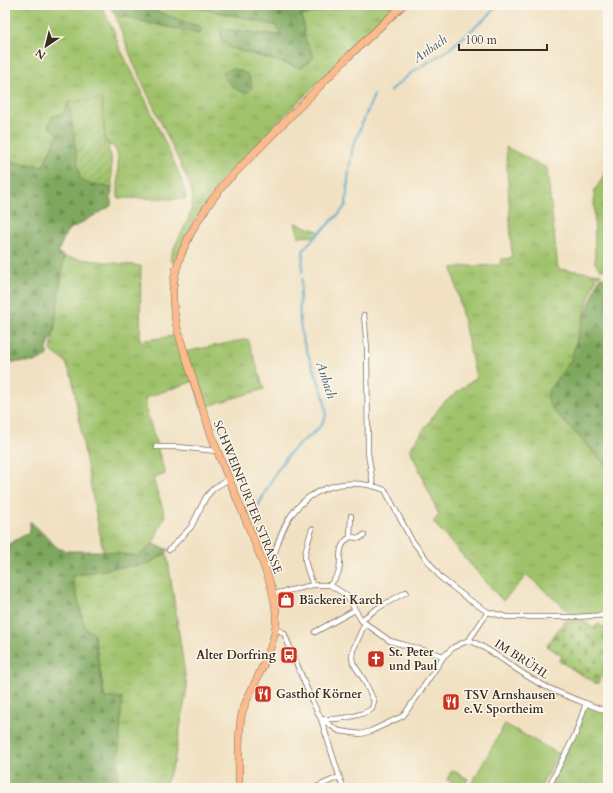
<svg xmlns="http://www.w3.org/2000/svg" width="613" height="793" font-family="Cardo,serif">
<defs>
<pattern id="grass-tufts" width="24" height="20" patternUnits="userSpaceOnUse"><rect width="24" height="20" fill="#9fc26b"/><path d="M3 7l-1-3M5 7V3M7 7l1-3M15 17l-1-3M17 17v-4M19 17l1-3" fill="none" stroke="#839e57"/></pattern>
<pattern id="forest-firs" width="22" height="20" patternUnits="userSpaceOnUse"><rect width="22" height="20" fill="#7fa85f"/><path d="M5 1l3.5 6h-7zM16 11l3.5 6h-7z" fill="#69894e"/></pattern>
<pattern id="cemetery-stones" width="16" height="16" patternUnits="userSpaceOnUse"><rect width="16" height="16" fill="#9fc26b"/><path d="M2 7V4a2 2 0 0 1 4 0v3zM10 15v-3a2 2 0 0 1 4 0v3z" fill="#839e57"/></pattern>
<pattern id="garden-furrows" width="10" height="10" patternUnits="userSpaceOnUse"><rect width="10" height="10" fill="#9fc26b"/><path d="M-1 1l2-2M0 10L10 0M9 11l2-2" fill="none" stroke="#839e57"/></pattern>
</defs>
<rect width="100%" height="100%" fill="#fbf7ec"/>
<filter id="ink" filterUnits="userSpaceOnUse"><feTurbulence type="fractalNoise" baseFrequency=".025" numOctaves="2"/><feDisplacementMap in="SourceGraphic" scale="8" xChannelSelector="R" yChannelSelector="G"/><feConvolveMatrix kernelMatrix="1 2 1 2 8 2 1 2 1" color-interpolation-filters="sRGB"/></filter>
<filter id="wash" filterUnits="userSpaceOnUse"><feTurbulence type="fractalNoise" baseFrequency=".012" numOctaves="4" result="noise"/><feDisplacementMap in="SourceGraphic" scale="16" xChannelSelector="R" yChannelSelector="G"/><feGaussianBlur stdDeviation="0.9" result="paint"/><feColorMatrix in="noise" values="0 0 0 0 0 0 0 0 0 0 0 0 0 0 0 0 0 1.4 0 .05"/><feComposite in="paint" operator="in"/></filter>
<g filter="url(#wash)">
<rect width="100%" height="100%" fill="#f1e1c2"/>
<path fill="url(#grass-tufts)" stroke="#6d7644" d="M5 5H101L114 32 119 47 137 81 178 171 185 192 186 199 118 198V156L115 148 105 141 102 99 69 102 63 114 58 134 43 166 11 162 7 175 5 174Z
M139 5H187L275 25 282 34 278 35 221 29V40L231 48 301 68 314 57 305 39 302 15 352 5H396L263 137 217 186 194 220 174 262H171L170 259C176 237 195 218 192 194 191 188 188 181 186 176L135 67 115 15 199 34 202 28Z
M506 147 547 168 558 269 601 274 597 277 589 298 571 360 562 373 553 410 608 467V615L575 617 527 575 503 601 433 522 439 515 410 449 442 404 476 378 452 268 467 266 500 265 501 259 512 258Z
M608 163V270H607L600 269 595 263 594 191 602 179Z
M295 223 321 232 316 236 299 237Z
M64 257 141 266 140 341 179 335 184 352 248 339 264 389 201 408 194 381 145 398 147 412 165 474 153 479 165 515 153 544 138 556 103 551 86 461 72 377 65 361 51 351Z
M167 553 187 688 174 763 164 788H117L122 698H105L94 634 85 628 72 576 120 567 138 566 151 562Z
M586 703 608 712V788H548L567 749Z"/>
<path fill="url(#forest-firs)" stroke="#5d693e" d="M109 5H139L202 28 199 34 115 15Z
M187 5H352L302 15 305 39 314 57 301 68 231 48 221 40V29L278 35 281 34 275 25Z
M232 69C246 71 251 74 252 88L246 93C233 89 229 84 221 73Z
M69 102 80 178 87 183 112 188 111 206 67 231 58 252 64 257 54 331 47 349V356L34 362H5V174L7 175 11 162 43 166 58 134 48 126 53 116 63 114Z
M601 277 608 278V467L553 410 548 400V391L571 360 580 329 598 282Z
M30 521 58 548 66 551H103L138 556 153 544 169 550 151 562 138 566 120 567 72 576 85 628 94 634 104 698H122L117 788H5V546L30 532Z"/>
<path fill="url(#cemetery-stones)" stroke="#6d7644" d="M564 621H584L593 628 598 624 604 627 608 625V668L597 684 559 661 562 656 547 646Z"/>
<path fill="#9fc26b" stroke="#6d7644" d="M505 724 559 754 540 788H469Z
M452 770 468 779 463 788 447 780Z"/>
<path fill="url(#garden-furrows)" stroke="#6d7644" d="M102 99 105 141 110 145 108 149 111 155 112 188 87 183 80 178 69 102Z"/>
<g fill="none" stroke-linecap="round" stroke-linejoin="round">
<path stroke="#4fa7cc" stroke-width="2" d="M390 91 411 73 448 50 487 17 498 5
M302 272 303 251 307 245 340 213 346 205 349 169 353 146 374 95
M255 512C266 491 275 470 291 452 300 441 321 431 325 418 331 402 306 355 302 336 298 317 299 298 302 279"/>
</g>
</g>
<g filter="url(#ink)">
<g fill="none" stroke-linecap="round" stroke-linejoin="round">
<defs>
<path id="street" d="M364 315 367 348 368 453 373 485
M156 447H178L217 451
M312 529C303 557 302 557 313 585
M350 537 360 538 364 535
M169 550 191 527 206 497 214 488 229 479
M265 569C276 557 276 545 283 530 301 489 344 474 385 490L411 539 441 578 468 599 488 612 469 640 454 647 444 656 416 698 403 716 371 731 361 734 339 731 321 719 312 701 284 633 276 629
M330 585C333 581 338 576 339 571 342 557 336 547 350 537L351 516
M274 594 313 585H330L346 595 362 621 390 641 444 656
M488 612 507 617H575L608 615
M361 620 378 608 406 592
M315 632 355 610
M469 640C495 651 513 669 537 682 560 695 584 702 608 712
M314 788 339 777
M343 788 321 719C338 720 358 717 372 709L374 701 364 680 353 663 352 657 353 650 365 623
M548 788 576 733 586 703"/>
<path id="primary" d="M239 788C239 767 238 739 241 718 243 705 250 693 256 681 275 640 284 621 268 577 253 534 234 493 217 450 208 427 201 403 193 379 184 350 171 319 173 288 176 251 202 211 225 183L349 56 403 5"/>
</defs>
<use href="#street" stroke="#7b6a57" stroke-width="6"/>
<use href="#primary" stroke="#7b6a57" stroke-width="8"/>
<use href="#street" stroke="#fff" stroke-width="4.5"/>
<use href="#primary" stroke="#fbbb8d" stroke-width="7"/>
</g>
</g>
<defs>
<symbol id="shop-square" viewBox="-11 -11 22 22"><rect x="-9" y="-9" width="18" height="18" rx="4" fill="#c8321e" stroke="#fbf7ec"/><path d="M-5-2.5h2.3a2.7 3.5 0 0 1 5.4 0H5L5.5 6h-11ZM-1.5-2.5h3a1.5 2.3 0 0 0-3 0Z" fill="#fff"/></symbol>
<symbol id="bus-square" viewBox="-11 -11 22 22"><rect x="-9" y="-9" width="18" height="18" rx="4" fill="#c8321e" stroke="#fbf7ec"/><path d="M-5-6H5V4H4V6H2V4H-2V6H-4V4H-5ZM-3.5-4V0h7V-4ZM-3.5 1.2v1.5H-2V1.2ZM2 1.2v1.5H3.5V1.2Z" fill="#fff"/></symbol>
<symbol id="church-square" viewBox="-11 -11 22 22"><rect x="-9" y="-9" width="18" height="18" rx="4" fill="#c8321e" stroke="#fbf7ec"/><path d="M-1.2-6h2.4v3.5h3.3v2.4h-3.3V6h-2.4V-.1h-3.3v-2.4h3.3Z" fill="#fff"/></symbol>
<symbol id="restaurant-square" viewBox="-11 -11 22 22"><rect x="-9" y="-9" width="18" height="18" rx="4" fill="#c8321e" stroke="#fbf7ec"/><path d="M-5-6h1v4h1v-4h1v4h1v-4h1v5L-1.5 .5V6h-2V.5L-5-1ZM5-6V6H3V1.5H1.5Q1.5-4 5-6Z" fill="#fff"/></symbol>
</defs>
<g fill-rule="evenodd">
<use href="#shop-square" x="276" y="590" width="20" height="20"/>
<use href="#bus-square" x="279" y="645" width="20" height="20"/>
<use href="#church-square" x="366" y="649" width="20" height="20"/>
<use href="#restaurant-square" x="253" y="684" width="20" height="20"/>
<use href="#restaurant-square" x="441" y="692" width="20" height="20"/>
</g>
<g text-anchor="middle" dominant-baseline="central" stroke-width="3" stroke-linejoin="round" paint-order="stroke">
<g font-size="12" fill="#3b2a1e" stroke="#fbf7ec">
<text transform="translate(248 497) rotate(68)">SCHWEINFURTER STRASSE</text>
<text transform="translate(522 659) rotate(33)">IM BRÜHL</text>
</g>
<g font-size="12" font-weight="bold" fill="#3b2a1e" stroke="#fbf7ec" text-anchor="start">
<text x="299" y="600">Bäckerei Karch</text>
<text x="389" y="652">St. Peter<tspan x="389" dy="14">und Paul</tspan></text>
<text x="276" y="655" text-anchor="end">Alter Dorfring</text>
<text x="276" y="694">Gasthof Körner</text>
<text x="464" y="695">TSV Arnshausen<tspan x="464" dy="14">e.V. Sportheim</tspan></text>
</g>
<g font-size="13" font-style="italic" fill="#435c64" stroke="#fbf7ec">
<text transform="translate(430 49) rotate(-35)">Anbach</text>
<text transform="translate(326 380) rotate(72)">Anbach</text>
</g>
</g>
<rect width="613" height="793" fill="none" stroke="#fbf7ec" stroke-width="20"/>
<g transform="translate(46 46) rotate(215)" stroke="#fbf7ec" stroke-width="3" paint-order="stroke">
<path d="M0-3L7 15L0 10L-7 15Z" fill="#3b2a1e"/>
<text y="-6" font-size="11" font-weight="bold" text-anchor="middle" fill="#3b2a1e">N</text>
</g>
<path d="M459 44v6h88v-6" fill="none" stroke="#3b2a1e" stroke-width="2"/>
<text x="465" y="44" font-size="12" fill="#3b2a1e" stroke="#fbf7ec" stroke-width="3" paint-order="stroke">100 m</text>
</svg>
